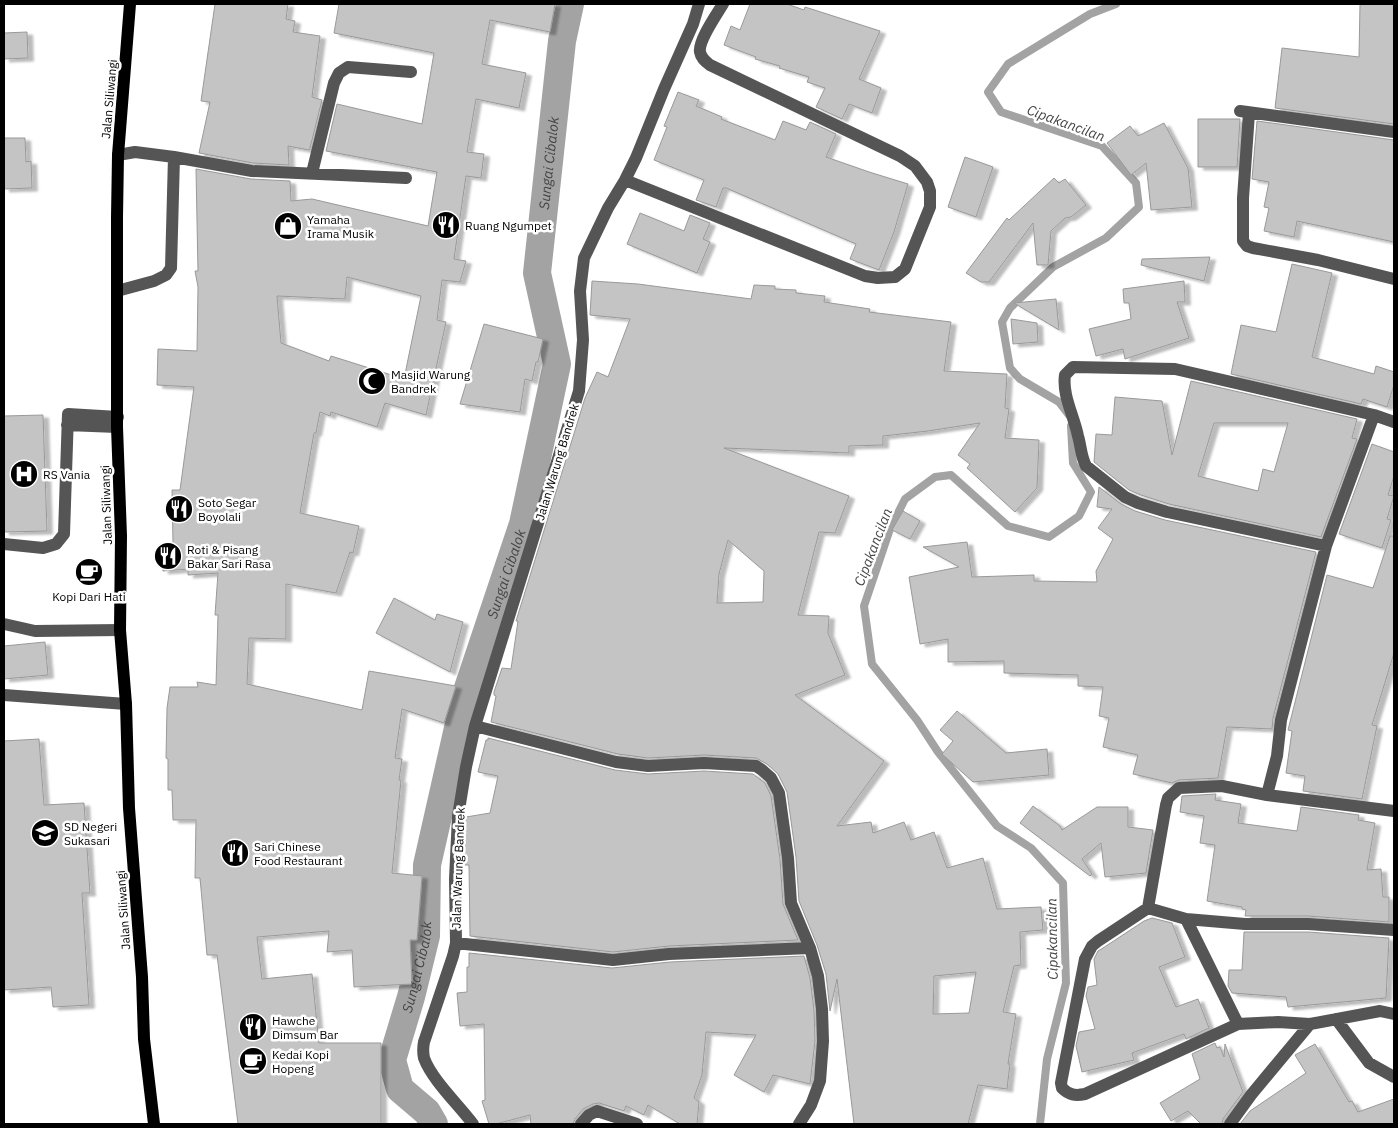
<svg xmlns="http://www.w3.org/2000/svg" width="1398" height="1128" font-family="'IBM Plex Sans',sans-serif">
<defs>
<filter id="shadow"><feDropShadow dx="5.5" dy="3" stdDeviation="1" flood-color="#0004"/></filter>
</defs>
<rect width="100%" height="100%" fill="#fff"/>
<g fill="none" stroke-linecap="round" stroke-linejoin="round">
<path stroke="#a3a3a3" stroke-width="8" d="M1069 415 1059 402 1020 379 1010 368 1002 322 1010 308 1053 267 1106 238 1139 207 1136 183 1102 146 1001 112 988 92 1008 64 1090 14 1116 4
M1040 1124 1047 1059 1066 983 1063 883 1031 848 997 826 938 752 917 720 872 664 864 606 890 529 905 499 935 477 951 475 1008 526 1049 537 1079 516 1091 492 1073 463 1071 426"/>
<path stroke="#a3a3a3" stroke-width="28" id="s1" d="M434 1124 427 1112 400 1089 392 1060 411 997 426 936 427 865 465 697 523 524 557 364 537 273 562 41 570 4"/>
</g>
<path fill="#c4c4c4" stroke="#999" fill-rule="evenodd" filter="url(#shadow)" d="M215 4H288L286 19 295 21 293 32 320 36 312 97 322 100 310 148 309 150 288 146 289 165 253 163 199 153 210 102 201 101Z
M339 4H555L550 32 490 20 482 64 526 73 519 108 476 99 467 152 484 154 481 178 466 176 454 259 466 261 460 282 442 280 437 320 446 322 426 415 385 403 377 427 331 412 330 416 320 412 316 433H314L300 513 359 526 353 553 350 552 336 593 286 584V639L249 638 247 684 362 710 369 671 456 686 444 723 402 709 395 758 402 759 399 780H401L392 873 422 876 417 940H410L412 984 354 987 352 950 327 952 329 931 257 937 262 979 312 974 319 1043H381V1124H238L217 955H207L200 878H195L196 820H173L172 790H168V759L166 758 167 708 170 687H198L197 682 216 685 218 615H215L218 573 188 575V569L163 571 161 544 173 543 172 490H180L194 387 157 385 158 349 197 351 198 287 195 271H198L196 169 251 179 290 181 291 201 312 199 428 226 437 172 326 151 337 104 422 124 434 53 334 33ZM347 277 421 296 404 379 331 356 329 361 281 343 277 296 345 299Z
M750 4H787L804 10 805 7 880 31 859 79 881 88 872 113 849 104 842 119 816 107 825 88 807 82 809 77 779 68 780 66 755 59 756 57 724 45 731 26 740 30Z
M1360 4H1394V124L1275 108 1282 48 1359 57Z
M27 32 28 58 4 59V33Z
M678 92 699 100 696 106 722 117 721 119 775 140 783 121 806 130 810 122 836 134 826 157 869 172 908 184 894 232 879 270 850 259 856 244 726 188H723L716 207 696 200 704 180 654 160 667 127 664 126Z
M1198 119H1240L1237 167H1198Z
M1257 121 1394 140V242L1297 221 1294 237 1264 231 1269 208 1264 207 1269 182 1252 179Z
M1164 123 1188 168 1192 207 1151 210 1146 163 1131 175 1107 143 1130 126 1138 136Z
M4 138H25L26 162 31 161 32 188 4 189Z
M965 157 993 167 976 217 948 207Z
M1054 178 1059 183 1065 179 1086 205 1071 217 1065 218 1051 231 1048 265H1037L1033 223 989 282H981L966 273 1007 218 1009 220Z
M640 213 684 231 690 215 710 223 703 239 710 242 697 273 627 244Z
M1210 257 1204 281 1141 265 1142 259Z
M1292 264 1332 273 1312 357 1374 374 1376 366 1394 372V385L1387 407 1363 399 1361 404 1231 374 1241 325 1276 332Z
M592 281 638 284 751 299 754 285 775 286V289L796 290V293L825 296 824 302 870 309 869 312 951 322 944 371 1007 374 1005 408 1009 409 1005 438 1039 440 1037 488 1015 512 967 468 970 464 958 455 980 423 928 431 883 436V445L849 446V453L724 448 849 496 835 533 819 532 798 615 829 616 828 633 845 675 795 695 884 761 837 826 871 822 873 833 904 822 911 840 934 832 947 868 983 858 997 909 1041 907 1043 930 1020 932 1021 965 1014 966 1003 1012 1016 1014 1008 1064H1010L1007 1089 978 1085 968 1124H854L837 979 830 1011 826 974 817 945 799 901 796 857 787 792 778 774 767 764 756 758 704 755 648 758 618 754 491 722 496 696 494 695V692L502 668 511 669 518 621H516L585 398 597 372 608 377 630 319 590 315ZM728 540 764 571 763 602 717 603 719 574ZM976 972 969 1013 933 1014 934 976Z
M1184 281 1185 302H1177L1189 338 1125 359 1123 349 1096 356 1089 329 1131 319 1129 303H1124L1123 289Z
M1056 299 1059 330 1014 303Z
M1011 319 1037 323 1038 342 1013 344Z
M484 324 543 339 538 362H536L532 381 525 379 520 412 460 404Z
M1191 381 1357 419 1352 438 1357 439 1321 537 1169 504 1141 495 1129 490 1094 462 1096 434 1112 435 1115 397 1162 401 1172 455ZM1214 423H1288L1274 472 1263 469 1258 491 1198 476Z
M43 415 47 531 4 532V416Z
M1372 444 1394 452V476L1388 495 1394 496 1387 519 1391 520 1382 548 1339 534Z
M1099 487 1121 504 1135 511 1165 520 1316 552 1273 718 1272 729 1227 727 1218 778 1179 780 1172 783 1133 774 1138 755 1103 747 1109 718 1099 716 1103 687 1078 686V675L1004 673V661L948 662V639L920 644 909 577 959 567 923 547 967 542 972 577 1034 575V581L1097 582 1096 571 1113 539 1098 528 1112 509 1097 507Z
M903 511 920 521 910 539 892 530Z
M1390 536H1394V653L1372 725 1377 726 1362 799 1303 791 1305 776 1286 773 1292 731 1288 730 1327 575 1373 588Z
M394 598 435 620 437 614 463 622 450 672 376 633Z
M45 642 48 675 4 679V646Z
M957 711 1006 753 1047 749 1049 775 973 782 942 754 953 741 940 730Z
M488 738 615 770 648 774 704 771 753 774 765 783 771 796 780 859 783 904 798 940 669 946 613 952 470 936 469 865H464L466 817 490 813 498 776 478 772 486 740H488Z
M39 739 44 805 84 803 90 893H82L89 1005 53 1007 51 987 4 990V741Z
M1216 794 1215 800 1241 804 1238 823 1297 831 1301 807 1359 815 1358 820 1375 823 1367 870 1381 869 1383 897H1389V922L1308 916H1245L1246 910 1242 909V907L1207 901 1215 845 1200 843 1204 816 1180 812 1182 796Z
M1033 806 1060 826 1062 830 1097 807H1128V827L1153 830 1146 873 1105 877 1101 843 1082 859 1092 874 1090 876 1020 823Z
M1152 918 1172 923 1185 957 1159 967 1176 1007 1198 999 1209 1028 1186 1039 1184 1034 1132 1053 1134 1060 1082 1072 1076 1046 1079 1032 1095 1029 1086 996 1088 987 1097 985 1094 959 1098 951 1103 948 1144 921Z
M1244 932H1308L1389 938 1386 998 1288 1007 1286 997 1232 993 1228 986 1229 970H1242Z
M469 953 612 968 670 962 804 956 810 978 814 1010 815 1041 810 1084 773 1075 764 1092 734 1075 756 1035 706 1032 702 1075 694 1098 699 1102 697 1124H680L648 1105 644 1115 626 1106 624 1111 599 1103 593 1104 583 1109 575 1119 573 1124H531L530 1115 496 1124H489L482 1101 485 1100 484 1024 460 1026 457 993 467 992V967H469Z
M1215 1043 1217 1048 1220 1047 1224 1057 1225 1044 1243 1092 1223 1119 1222 1124H1201L1188 1111 1171 1121 1160 1103 1200 1079 1192 1054Z
M1315 1044 1349 1102 1352 1101 1358 1112 1394 1099V1124H1240L1250 1111 1306 1073 1295 1055Z"/>
<g fill="none" stroke-linecap="round" stroke-linejoin="round">
<path stroke="#555" stroke-width="12" d="M1240 111 1394 132
M1249 113 1243 198V241L1247 246 1253 248 1318 260 1394 279
M174 157 252 171 406 178
M312 173 334 83 339 73 348 67 411 72
M625 180 865 276 878 278 895 277 905 269 930 207V191L927 182 915 166 900 156 710 65C705 61 701 58 700 52 698 41 717 14 723 4
M117 291 154 281 166 275 171 268 174 157 135 152 118 155
M67 425 117 427
M4 544 43 548 56 544 64 534 68 414 118 417
M1326 546 1167 512 1138 503 1125 497 1086 466C1081 457 1081 446 1078 436 1074 416 1062 395 1065 375L1073 367 1175 369 1374 415 1394 422
M4 624 35 631 120 630
M4 695 126 704
M475 726 616 762 648 766 704 763 756 766 762 770 771 778 779 793 788 858 791 903 810 948 818 976 822 1009 823 1041 820 1081 811 1105 799 1124
M1267 795 1277 756 1281 720 1326 546 1374 415
M1148 908 1166 805 1168 798 1179 788 1222 786 1267 795 1394 811
M1186 919 1238 1024 1278 1022 1310 1024
M456 943 613 960 669 954 810 948
M1336 1019 1369 1063 1394 1077
M1238 1024 1085 1094C1075 1096 1069 1095 1062 1088L1061 1083 1085 959 1092 946 1098 941 1148 908 1186 919 1245 924H1308L1394 930
M473 1124C459 1105 432 1080 424 1058 423 1053 423 1047 424 1042L453 956 456 943 455 879 458 816 466 767 475 726 579 391 583 340 580 291 584 258 608 208 625 180 636 158 664 89 693 24 699 4
M581 1124 589 1115 597 1111 637 1124
M1230 1124 1251 1095 1310 1024 1380 1011 1394 1014"/>
<path stroke="#000" stroke-width="12" d="M130 4 118 155 117 217V427L121 536 120 630 126 704 129 808 142 977 144 1039 154 1124"/>
</g>
<defs>
<symbol id="restaurant-disc" viewBox="-11 -11 22 22"><circle r="9.5" fill="#000" stroke="#fff"/><path d="M-5-6h1v4h1v-4h1v4h1v-4h1v5L-1.5 .5V6h-2V.5L-5-1ZM5-6V6H3V1.5H1.5Q1.5-4 5-6Z" fill="#fff"/></symbol>
<symbol id="shop-disc" viewBox="-11 -11 22 22"><circle r="9.5" fill="#000" stroke="#fff"/><path d="M-5-2.5h2.3a2.7 3.5 0 0 1 5.4 0H5L5.5 6h-11ZM-1.5-2.5h3a1.5 2.3 0 0 0-3 0Z" fill="#fff"/></symbol>
<symbol id="mosque-disc" viewBox="-11 -11 22 22"><circle r="9.5" fill="#000" stroke="#fff"/><path d="M3.5-4.9A6 6 0 1 0 3.5 4.9A5 5 0 1 1 3.5-4.9Z" fill="#fff"/></symbol>
<symbol id="hospital-disc" viewBox="-11 -11 22 22"><circle r="9.5" fill="#000" stroke="#fff"/><path d="M-5-5h3v3.5h4V-5h3V5h-3V1.5h-4V5h-3Z" fill="#fff"/></symbol>
<symbol id="cafe-disc" viewBox="-11 -11 22 22"><circle r="9.5" fill="#000" stroke="#fff"/><path d="M-5.5-4.5H6V0H3Q3 3.5 0 3.5H-2.5Q-5.5 3.5-5.5 0ZM3-3.2v2h1.7v-2ZM-6 4.5H4V6H-6Z" fill="#fff"/></symbol>
<symbol id="school-disc" viewBox="-11 -11 22 22"><circle r="9.5" fill="#000" stroke="#fff"/><path d="M0-5L7-2L0 1L-7-2ZM-4 1L0 2.5L4 1V4Q0 6-4 4Z" fill="#fff"/></symbol>
</defs>
<g fill-rule="evenodd">
<use href="#restaurant-disc" x="430" y="209" width="32" height="32"/>
<use href="#shop-disc" x="272" y="210" width="32" height="32"/>
<use href="#mosque-disc" x="356" y="365" width="32" height="32"/>
<use href="#hospital-disc" x="8" y="458" width="32" height="32"/>
<use href="#restaurant-disc" x="163" y="493" width="32" height="32"/>
<use href="#restaurant-disc" x="152" y="540" width="32" height="32"/>
<use href="#cafe-disc" x="73" y="556" width="32" height="32"/>
<use href="#school-disc" x="29" y="817" width="32" height="32"/>
<use href="#restaurant-disc" x="219" y="837" width="32" height="32"/>
<use href="#restaurant-disc" x="237" y="1011" width="32" height="32"/>
<use href="#cafe-disc" x="237" y="1045" width="32" height="32"/>
</g>
<g text-anchor="middle" dominant-baseline="central" stroke-width="5" stroke-linejoin="round" paint-order="stroke">
<g font-size="12" fill="#000" stroke="#fff">
<text transform="translate(109 99) rotate(-85)">Jalan Siliwangi</text>
<text transform="translate(557 462) rotate(-73)">Jalan Warung Bandrek</text>
<text transform="translate(106 505) rotate(-92)">Jalan Siliwangi</text>
<text transform="translate(458 868) rotate(-88)">Jalan Warung Bandrek</text>
<text transform="translate(123 910) rotate(-94)">Jalan Siliwangi</text>
</g>
<g font-size="12" fill="#000" stroke="#fff" text-anchor="start">
<text x="307" y="219">Yamaha<tspan x="307" dy="14">Irama Musik</tspan></text>
<text x="465" y="225">Ruang Ngumpet</text>
<text x="391" y="374">Masjid Warung<tspan x="391" dy="14">Bandrek</tspan></text>
<text x="43" y="474">RS Vania</text>
<text x="198" y="502">Soto Segar<tspan x="198" dy="14">Boyolali</tspan></text>
<text x="187" y="549">Roti &amp; Pisang<tspan x="187" dy="14">Bakar Sari Rasa</tspan></text>
<text x="89" y="596" text-anchor="middle">Kopi Dari Hati</text>
<text x="64" y="826">SD Negeri<tspan x="64" dy="14">Sukasari</tspan></text>
<text x="254" y="846">Sari Chinese<tspan x="254" dy="14">Food Restaurant</tspan></text>
<text x="272" y="1020">Hawche<tspan x="272" dy="14">Dimsum Bar</tspan></text>
<text x="272" y="1054">Kedai Kopi<tspan x="272" dy="14">Hopeng</tspan></text>
</g>
<g font-size="14" font-style="italic" fill="#444" stroke="#fff">
<text transform="translate(1066 123) rotate(20)">Cipakancilan</text>
<text stroke="none"><textPath href="#s1" startOffset="1001">Sungai Cibalok</textPath></text>
<text transform="translate(873 547) rotate(-69)">Cipakancilan</text>
<text stroke="none"><textPath href="#s1" startOffset="581">Sungai Cibalok</textPath></text>
<text transform="translate(1052 939) rotate(-91)">Cipakancilan</text>
<text stroke="none"><textPath href="#s1" startOffset="176">Sungai Cibalok</textPath></text>
</g>
</g>
<rect width="1398" height="1128" fill="none" stroke="#000000" stroke-width="10"/>
</svg>
